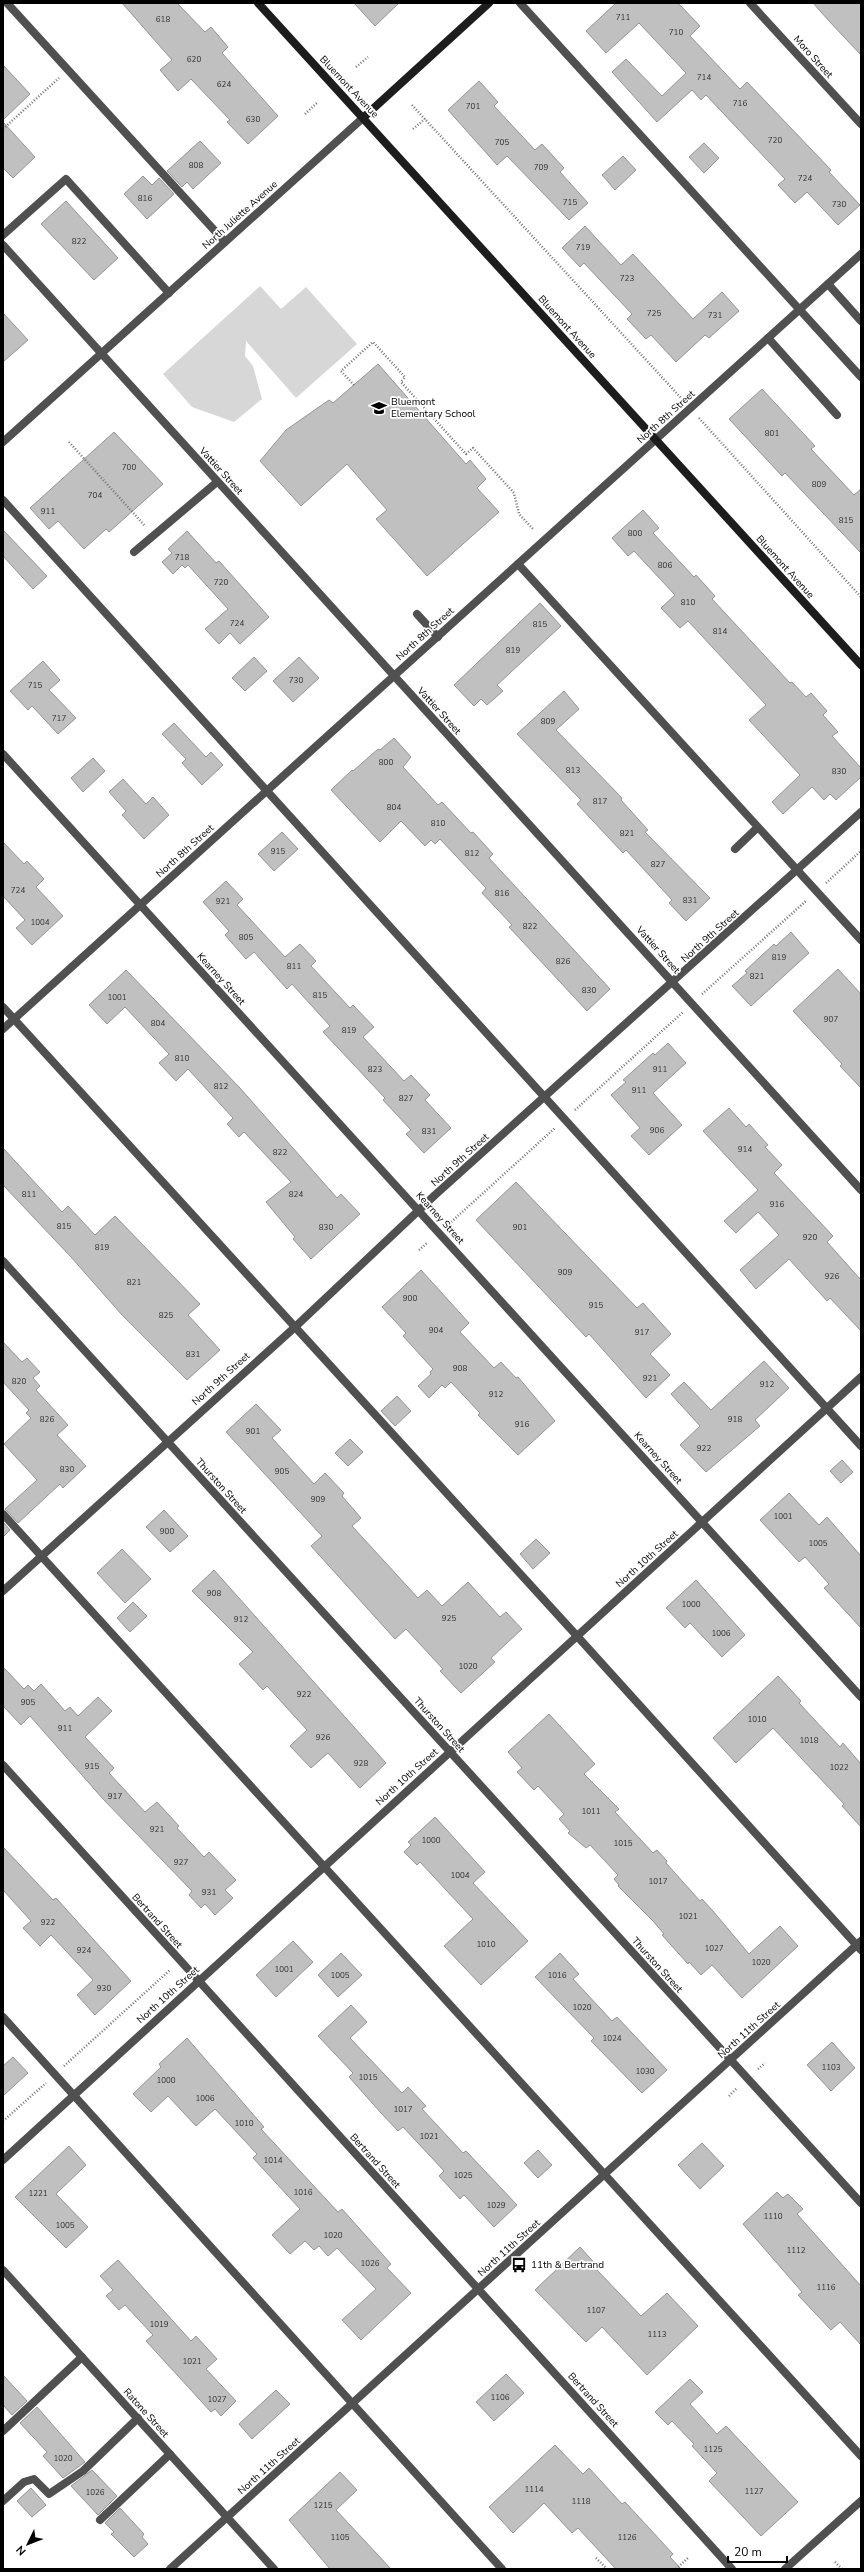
<svg xmlns="http://www.w3.org/2000/svg" width="864" height="2572" font-family="'Nunito Sans',sans-serif">
<rect width="100%" height="100%" fill="#fff"/>
<path fill="#d7d7d7" d="M260 286 281 309 306 287 357 344 296 398 246 341 245 356 253 366 262 399 234 422 192 407 163 374Z"/>
<path fill="#c0c0c0" stroke="#949494" d="M122 3H177L205 32 211 27 228 47 222 53 278 116 248 144 227 122 230 120 191 79 178 91 160 70 172 60Z
M354 3H399L375 26Z
M616 3H678L700 26 690 36 740 89 747 82 831 170 829 172 860 205 838 225 807 192 795 203 778 185 785 179 706 95 701 100 692 90 657 122 612 72 626 59 662 96 686 73 639 23 606 53 586 31Z
M813 3H861V55L829 21Z
M3 65 30 94 3 120Z
M479 81 498 102 494 106 535 150 542 144 564 168 560 172 588 203 569 220 507 156 497 165 448 110Z
M3 122 35 157 13 178 3 168Z
M200 141 221 163 193 189 187 182 182 187 167 171Z
M704 143 719 158 704 173 689 157Z
M623 156 636 170 615 190 602 175Z
M143 176 152 185 159 178 174 194 147 219 124 194Z
M66 201 118 258 94 280 41 224Z
M585 226 621 265 633 254 693 319 722 292 739 311 709 338 705 335 676 362 651 335 646 339 627 319 632 314 584 263 580 267 562 248Z
M3 313 28 340 3 362Z
M378 364 466 464 470 460 486 479 477 488 499 512 427 576 376 519 387 510 347 464 301 506 260 461 286 430 329 400 333 403Z
M762 389 815 446 811 449 854 495 861 489V553L785 473 782 476 729 419Z
M114 432 163 484 109 532 106 529 84 549 58 521 49 529 30 508Z
M643 510 659 528 653 533 694 577 696 575 715 596 712 599 790 683 792 682 806 697 811 693 827 711 823 715 838 732 832 736 861 768V777L836 800 830 794 824 800 812 787 783 814 772 802 800 775 749 720 766 705 688 621 680 628 661 608 675 595 634 551 628 556 612 538Z
M3 530 47 576 33 589 3 556Z
M187 531 216 563 219 561 269 617 240 644 230 633 219 644 205 629 228 609 188 565 185 568 182 565 173 574 162 562 172 553 168 549Z
M540 603 561 626 497 685 503 691 487 705 481 699 474 706 454 685Z
M254 657 267 671 245 691 232 678Z
M299 657 319 678 293 702 273 681Z
M43 661 60 680 49 690 76 718 58 734 32 706 28 710 10 691Z
M564 691 579 709 556 730 622 798 621 800 648 830 645 832 710 898 686 921 669 903 672 900 626 850 623 853 577 804 581 800 517 734Z
M174 723 206 757 211 752 223 765 202 785 182 763 186 759 162 734Z
M394 738 411 757 403 767 438 805 442 802 471 833 473 832 493 854 489 858 610 989 587 1011 509 927 512 925 482 893 486 888 440 839 435 844 431 840 425 846 401 821 380 842 331 790 352 770 353 771 378 749 380 750Z
M93 758 105 771 83 792 71 778Z
M123 779 146 804 153 797 169 815 144 839 122 815 126 811 109 792Z
M282 832 298 849 274 871 258 854Z
M3 842 24 864 27 861 44 879 36 887 63 916 32 945 16 928 25 920 3 896Z
M226 881 243 899 237 905 285 957 300 944 316 961 311 966 350 1008 353 1005 374 1027 363 1037 404 1081 411 1075 430 1095 425 1100 451 1128 424 1153 406 1134 411 1130 383 1100 385 1098 323 1032 330 1026 292 984 287 989 254 952 246 959 225 935 229 931 203 902Z
M791 932 809 953 751 1006 732 986 747 973 745 971 774 944 776 946Z
M838 969 861 994V1088L840 1066 842 1064 793 1011Z
M126 970 240 1088 337 1198 341 1194 360 1214 311 1259 293 1239 295 1237 266 1202 291 1182 244 1132 239 1137 227 1124 233 1118 188 1069 176 1081 159 1063 169 1054 125 1007 107 1024 89 1005Z
M668 1043 686 1063 653 1093 682 1125 649 1155 631 1136 640 1128 611 1095 626 1082 623 1080 653 1053 655 1055Z
M729 1108 746 1127 749 1124 768 1145 765 1147 782 1165 774 1173 833 1236 827 1242 861 1280V1331L830 1298 827 1301 789 1259 756 1289 740 1270 779 1235 758 1212 736 1233 724 1221 758 1190 703 1131Z
M3 1148 62 1212 68 1206 95 1235 115 1216 200 1304 188 1315 220 1350 187 1380 122 1315 71 1257 3 1185Z
M516 1182 637 1308 643 1303 671 1334 650 1354 670 1375 646 1398 589 1334 586 1337 476 1220Z
M421 1270 469 1323 460 1332 494 1368 501 1362 516 1378 518 1377 555 1421 518 1455 478 1415 480 1413 451 1382 445 1388 442 1385 429 1398 418 1386 431 1374 430 1372 433 1369 403 1336 406 1333 382 1307Z
M3 1342 22 1362 27 1358 40 1372 33 1378 40 1386 36 1390 68 1425 57 1435 86 1466 63 1488 60 1484 18 1523 5 1509 37 1480 4 1444 31 1418 26 1413 29 1410 3 1382Z
M764 1361 789 1388 755 1420 760 1426 706 1472 680 1445 700 1426 671 1394 684 1382 711 1410Z
M397 1396 411 1411 395 1426 381 1411Z
M256 1404 281 1430 272 1438 314 1484 325 1473 344 1493 342 1496 361 1518 352 1526 418 1598 427 1590 442 1606 468 1582 500 1617 506 1612 522 1629 491 1658 495 1662 461 1693 440 1671 443 1669 406 1629 395 1639 385 1628 311 1546 322 1536 226 1432Z
M350 1439 363 1452 348 1466 335 1453Z
M842 1460 853 1472 841 1483 830 1471Z
M789 1493 819 1525 827 1517 861 1556V1628L824 1588 829 1584 805 1557 799 1562 760 1520Z
M164 1510 188 1536 170 1552 146 1527Z
M3 1522 10 1530 3 1537Z
M536 1539 550 1553 533 1569 520 1554Z
M122 1549 151 1579 125 1603 97 1573Z
M214 1570 386 1763 360 1788 328 1753 311 1768 290 1746 307 1730 267 1686 263 1690 239 1664 253 1652 192 1591Z
M696 1580 745 1635 722 1657 690 1623 685 1628 666 1608Z
M133 1602 147 1616 130 1632 117 1618Z
M3 1667 24 1689 28 1685 34 1691 41 1684 65 1711 70 1707 78 1716 98 1697 112 1711 85 1737 114 1768 109 1773 145 1812 157 1802 179 1826 177 1828 204 1857 209 1852 236 1880 225 1890 233 1898 215 1915 205 1904 201 1908 189 1895 192 1891 103 1799 30 1716 21 1725 3 1706Z
M778 1676 801 1701 799 1703 840 1747 843 1743 861 1764V1827L842 1806 844 1804 773 1728 736 1763 713 1738Z
M549 1714 595 1764 584 1774 619 1809 615 1812 653 1853 657 1850 667 1861 666 1863 700 1901 702 1899 713 1911 749 1954 780 1926 798 1946 742 1998 712 1965 701 1975 689 1962 688 1964 662 1935 664 1934 653 1921 618 1886 619 1885 614 1879 618 1875 590 1845 586 1848 568 1833 570 1831 559 1819 564 1814 538 1786 534 1790 517 1772 522 1768 508 1752Z
M435 1817 485 1872 473 1883 528 1941 481 1985 444 1946 473 1919 420 1862 417 1865 404 1852 411 1845 408 1842Z
M3 1847 53 1900 56 1898 131 1981 95 2015 77 1995 93 1980 51 1935 40 1946 23 1928 31 1921 3 1890Z
M293 1941 313 1962 276 1997 256 1975Z
M341 1953 362 1975 338 1997 318 1975Z
M560 1953 579 1974 573 1979 612 2021 617 2017 667 2070 642 2093 591 2041 594 2038 535 1977Z
M351 2005 367 2022 350 2038 402 2093 408 2087 426 2106 422 2109 463 2153 466 2151 517 2205 494 2227 464 2195 460 2199 439 2176 444 2171 403 2127 398 2131 381 2113 349 2077 353 2073 318 2036Z
M187 2038 264 2127 261 2129 338 2212 342 2209 359 2228 391 2264 387 2268 411 2293 361 2340 342 2320 376 2289 337 2248 328 2256 319 2246 314 2250 305 2241 290 2254 272 2235 300 2209 253 2158 257 2154 215 2109 196 2126 168 2096 151 2112 133 2094 161 2067 159 2064Z
M832 2042 855 2068 831 2091 807 2065Z
M13 2057 28 2073 3 2096V2066Z
M702 2143 724 2166 700 2189 678 2165Z
M69 2146 86 2165 56 2194 88 2227 66 2248 15 2197Z
M538 2150 552 2165 538 2178 524 2163Z
M777 2192 783 2198 788 2194 803 2209 797 2214 861 2286V2345L840 2322 831 2330 798 2295 802 2292 743 2224Z
M580 2247 599 2268 597 2270 641 2316 667 2293 698 2326 647 2375 602 2327 586 2342 535 2290Z
M118 2260 191 2341 196 2336 217 2359 206 2369 236 2401 221 2416 215 2409 211 2412 146 2341 153 2335 125 2305 119 2310 106 2296 113 2290 100 2276Z
M506 2374 524 2393 494 2421 476 2402Z
M3 2375 27 2401 12 2415 3 2405Z
M690 2379 703 2392 690 2404 717 2434 726 2426 798 2502 761 2536 709 2481 717 2473 692 2446 694 2444 672 2421 668 2425 655 2412Z
M276 2390 290 2404 252 2439 239 2424Z
M37 2407 85 2462 63 2478 43 2456 47 2452 20 2423Z
M555 2445 583 2474 589 2468 622 2504 625 2502 673 2554 670 2557 681 2569H616L578 2528 572 2533 544 2503 513 2533 489 2507Z
M92 2470 117 2496 98 2515 71 2486Z
M340 2472 357 2490 336 2510 391 2569H330L289 2520Z
M31 2488 46 2505 32 2517 17 2501Z
M120 2508 144 2534 142 2537 148 2544 134 2557 111 2534 114 2532 105 2523Z"/>
<g fill="none" stroke-linecap="round" stroke-linejoin="round">
<path stroke="#727272" stroke-width="2.5" stroke-dasharray="1 2" stroke-linecap="butt" d="M356 67 368 57
M412 105 681 398
M305 114 318 102
M3 129 59 78
M413 129 425 119
M354 385 341 371 373 342 405 377 401 382 466 454 473 448 514 493 519 514 534 530
M699 418 861 597
M69 442 145 526
M826 883 861 851
M702 994 807 900
M575 1110 683 1012
M449 1224 555 1128
M419 1250 427 1243
M64 2066 170 1970
M758 2069 765 2063
M729 2096 737 2088
M3 2121 46 2083
M596 2558 607 2569
M835 2562 842 2569
M676 2569 689 2557"/>
<path stroke="#505050" stroke-width="8" d="M7 3 225 242
M520 3 861 377
M3 235 66 179 169 293
M828 284 861 321
M768 338 837 415
M3 500 861 1446
M134 552 217 482
M518 564 861 940
M417 614 438 637
M735 849 758 827
M3 1007 577 1636 861 1950
M3 1514 861 2456
M3 2017 502 2569
M3 2431 82 2357
M3 2501 24 2482 34 2479 49 2494 83 2471 138 2418
M100 2520 170 2454"/>
<path stroke="#505050" stroke-width="8" d="M750 3 861 124
M3 245 861 1190
M3 442 364 117
M3 754 861 1697
M3 1029 861 254
M3 1261 861 2203
M3 1591 294 1328 435 1195 861 812
M3 1765 732 2569
M3 2160 861 1377
M3 2270 274 2569
M170 2569 861 1941
M785 2569 861 2501"/>
<path stroke="#1d1d1d" stroke-width="8" d="M258 3 861 665
M364 117 489 3"/>
</g>
<defs>
<symbol id="school-bare" viewBox="-9 -9 18 18"><path d="M0-5L7-2L0 1L-7-2ZM-4 1L0 2.5L4 1V4Q0 6-4 4Z" fill="#000" stroke="#fff" stroke-width="2.5" paint-order="stroke"/></symbol>
<symbol id="bus-bare" viewBox="-9 -9 18 18"><path d="M-5-6H5V4H4V6H2V4H-2V6H-4V4H-5ZM-3.5-4V0h7V-4ZM-3.5 1.2v1.5H-2V1.2ZM2 1.2v1.5H3.5V1.2Z" fill="#000" stroke="#fff" stroke-width="2.5" paint-order="stroke"/></symbol>
</defs>
<g fill-rule="evenodd">
<use href="#school-bare" x="368" y="397" width="22" height="22"/>
<use href="#bus-bare" x="508" y="2254" width="22" height="22"/>
</g>
<g text-anchor="middle" dominant-baseline="central" stroke-width="3.5" stroke-linejoin="round" paint-order="stroke">
<g font-size="8" fill="#303030">
<text x="623" y="17">711</text>
<text x="163" y="19">618</text>
<text x="676" y="32">710</text>
<text x="194" y="59">620</text>
<text x="704" y="77">714</text>
<text x="224" y="84">624</text>
<text x="740" y="103">716</text>
<text x="473" y="106">701</text>
<text x="253" y="119">630</text>
<text x="775" y="140">720</text>
<text x="502" y="142">705</text>
<text x="196" y="165">808</text>
<text x="541" y="167">709</text>
<text x="805" y="178">724</text>
<text x="145" y="198">816</text>
<text x="570" y="202">715</text>
<text x="839" y="204">730</text>
<text x="79" y="241">822</text>
<text x="583" y="247">719</text>
<text x="627" y="278">723</text>
<text x="654" y="313">725</text>
<text x="715" y="315">731</text>
<text x="772" y="433">801</text>
<text x="129" y="467">700</text>
<text x="819" y="484">809</text>
<text x="95" y="495">704</text>
<text x="48" y="511">911</text>
<text x="846" y="520">815</text>
<text x="635" y="533">800</text>
<text x="182" y="557">718</text>
<text x="665" y="565">806</text>
<text x="221" y="582">720</text>
<text x="688" y="602">810</text>
<text x="237" y="623">724</text>
<text x="540" y="624">815</text>
<text x="720" y="631">814</text>
<text x="513" y="650">819</text>
<text x="296" y="680">730</text>
<text x="35" y="685">715</text>
<text x="59" y="718">717</text>
<text x="548" y="721">809</text>
<text x="386" y="762">800</text>
<text x="573" y="770">813</text>
<text x="839" y="771">830</text>
<text x="600" y="801">817</text>
<text x="394" y="807">804</text>
<text x="438" y="823">810</text>
<text x="627" y="833">821</text>
<text x="278" y="851">915</text>
<text x="472" y="853">812</text>
<text x="658" y="864">827</text>
<text x="18" y="890">724</text>
<text x="502" y="893">816</text>
<text x="690" y="900">831</text>
<text x="223" y="901">921</text>
<text x="40" y="922">1004</text>
<text x="530" y="926">822</text>
<text x="246" y="937">805</text>
<text x="779" y="957">819</text>
<text x="563" y="961">826</text>
<text x="294" y="966">811</text>
<text x="757" y="976">821</text>
<text x="589" y="990">830</text>
<text x="320" y="995">815</text>
<text x="117" y="997">1001</text>
<text x="831" y="1019">907</text>
<text x="158" y="1023">804</text>
<text x="349" y="1030">819</text>
<text x="182" y="1058">810</text>
<text x="375" y="1069">823</text>
<text x="660" y="1069">911</text>
<text x="221" y="1086">812</text>
<text x="639" y="1090">911</text>
<text x="406" y="1098">827</text>
<text x="657" y="1130">906</text>
<text x="429" y="1131">831</text>
<text x="745" y="1149">914</text>
<text x="280" y="1152">822</text>
<text x="29" y="1194">811</text>
<text x="296" y="1194">824</text>
<text x="777" y="1204">916</text>
<text x="64" y="1226">815</text>
<text x="326" y="1227">830</text>
<text x="520" y="1227">901</text>
<text x="810" y="1237">920</text>
<text x="102" y="1247">819</text>
<text x="565" y="1272">909</text>
<text x="832" y="1276">926</text>
<text x="134" y="1282">821</text>
<text x="410" y="1298">900</text>
<text x="596" y="1305">915</text>
<text x="166" y="1315">825</text>
<text x="436" y="1330">904</text>
<text x="642" y="1332">917</text>
<text x="193" y="1354">831</text>
<text x="460" y="1368">908</text>
<text x="650" y="1378">921</text>
<text x="19" y="1381">820</text>
<text x="767" y="1384">912</text>
<text x="496" y="1394">912</text>
<text x="47" y="1419">826</text>
<text x="735" y="1419">918</text>
<text x="522" y="1424">916</text>
<text x="253" y="1431">901</text>
<text x="704" y="1448">922</text>
<text x="67" y="1469">830</text>
<text x="282" y="1471">905</text>
<text x="318" y="1499">909</text>
<text x="783" y="1516">1001</text>
<text x="167" y="1531">900</text>
<text x="818" y="1543">1005</text>
<text x="214" y="1593">908</text>
<text x="691" y="1604">1000</text>
<text x="449" y="1618">925</text>
<text x="241" y="1619">912</text>
<text x="721" y="1633">1006</text>
<text x="468" y="1666">1020</text>
<text x="304" y="1694">922</text>
<text x="28" y="1702">905</text>
<text x="757" y="1719">1010</text>
<text x="65" y="1728">911</text>
<text x="323" y="1737">926</text>
<text x="809" y="1740">1018</text>
<text x="361" y="1763">928</text>
<text x="92" y="1766">915</text>
<text x="839" y="1767">1022</text>
<text x="115" y="1796">917</text>
<text x="591" y="1811">1011</text>
<text x="157" y="1829">921</text>
<text x="431" y="1840">1000</text>
<text x="623" y="1843">1015</text>
<text x="181" y="1862">927</text>
<text x="460" y="1875">1004</text>
<text x="658" y="1881">1017</text>
<text x="209" y="1892">931</text>
<text x="688" y="1916">1021</text>
<text x="48" y="1922">922</text>
<text x="486" y="1944">1010</text>
<text x="714" y="1948">1027</text>
<text x="84" y="1950">924</text>
<text x="761" y="1962">1020</text>
<text x="284" y="1969">1001</text>
<text x="340" y="1975">1005</text>
<text x="557" y="1975">1016</text>
<text x="104" y="1988">930</text>
<text x="582" y="2007">1020</text>
<text x="612" y="2038">1024</text>
<text x="831" y="2067">1103</text>
<text x="645" y="2071">1030</text>
<text x="368" y="2077">1015</text>
<text x="166" y="2080">1000</text>
<text x="205" y="2098">1006</text>
<text x="403" y="2109">1017</text>
<text x="244" y="2123">1010</text>
<text x="429" y="2136">1021</text>
<text x="273" y="2160">1014</text>
<text x="463" y="2175">1025</text>
<text x="303" y="2192">1016</text>
<text x="38" y="2193">1221</text>
<text x="496" y="2205">1029</text>
<text x="773" y="2216">1110</text>
<text x="65" y="2225">1005</text>
<text x="333" y="2235">1020</text>
<text x="796" y="2250">1112</text>
<text x="370" y="2263">1026</text>
<text x="826" y="2287">1116</text>
<text x="596" y="2310">1107</text>
<text x="159" y="2324">1019</text>
<text x="657" y="2334">1113</text>
<text x="192" y="2361">1021</text>
<text x="500" y="2397">1106</text>
<text x="217" y="2399">1027</text>
<text x="713" y="2449">1125</text>
<text x="63" y="2458">1020</text>
<text x="534" y="2489">1114</text>
<text x="754" y="2491">1127</text>
<text x="95" y="2492">1026</text>
<text x="581" y="2501">1118</text>
<text x="323" y="2505">1215</text>
<text x="340" y="2537">1105</text>
<text x="627" y="2537">1126</text>
</g>
<g font-size="10" fill="#000" stroke="#fff">
<text transform="translate(813 57) rotate(48)">Moro Street</text>
<text transform="translate(349 87) rotate(47)">Bluemont Avenue</text>
<text transform="translate(240 215) rotate(-42)">North Juliette Avenue</text>
<text transform="translate(567 327) rotate(48)">Bluemont Avenue</text>
<text transform="translate(666 417) rotate(-42)">North 8th Street</text>
<text transform="translate(221 471) rotate(48)">Vattier Street</text>
<text transform="translate(785 567) rotate(48)">Bluemont Avenue</text>
<text transform="translate(425 634) rotate(-42)">North 8th Street</text>
<text transform="translate(439 711) rotate(48)">Vattier Street</text>
<text transform="translate(185 851) rotate(-42)">North 8th Street</text>
<text transform="translate(710 936) rotate(-42)">North 9th Street</text>
<text transform="translate(658 950) rotate(48)">Vattier Street</text>
<text transform="translate(221 979) rotate(48)">Kearney Street</text>
<text transform="translate(460 1160) rotate(-42)">North 9th Street</text>
<text transform="translate(440 1218) rotate(48)">Kearney Street</text>
<text transform="translate(221 1379) rotate(-42)">North 9th Street</text>
<text transform="translate(658 1458) rotate(48)">Kearney Street</text>
<text transform="translate(221 1486) rotate(48)">Thurston Street</text>
<text transform="translate(647 1559) rotate(-42)">North 10th Street</text>
<text transform="translate(439 1725) rotate(48)">Thurston Street</text>
<text transform="translate(407 1777) rotate(-42)">North 10th Street</text>
<text transform="translate(157 1921) rotate(48)">Bertrand Street</text>
<text transform="translate(657 1965) rotate(48)">Thurston Street</text>
<text transform="translate(168 1995) rotate(-42)">North 10th Street</text>
<text transform="translate(749 2030) rotate(-42)">North 11th Street</text>
<text transform="translate(375 2161) rotate(48)">Bertrand Street</text>
<text transform="translate(509 2248) rotate(-42)">North 11th Street</text>
<text transform="translate(593 2400) rotate(48)">Bertrand Street</text>
<text transform="translate(146 2413) rotate(48)">Ratone Street</text>
<text transform="translate(269 2466) rotate(-42)">North 11th Street</text>
</g>
<g font-size="10" fill="#000" stroke="#fff" text-anchor="start">
<text x="391" y="402">Bluemont<tspan x="391" dy="12">Elementary School</tspan></text>
<text x="531" y="2265">11th &amp; Bertrand</text>
</g>
</g>
<rect width="864" height="2572" fill="none" stroke="#000000" stroke-width="8"/>
<g transform="translate(28 2544) rotate(227)" stroke="#ffffff" stroke-width="3" paint-order="stroke">
<path d="M0-3L7 15L0 10L-7 15Z" fill="#000000"/>
<text y="-6" font-size="11" font-weight="bold" text-anchor="middle" fill="#000000">N</text>
</g>
<path d="M728 2556v6h59v-6" fill="none" stroke="#000000" stroke-width="2"/>
<text x="734" y="2556" font-size="12" fill="#000000" stroke="#ffffff" stroke-width="3" paint-order="stroke">20 m</text>
</svg>
